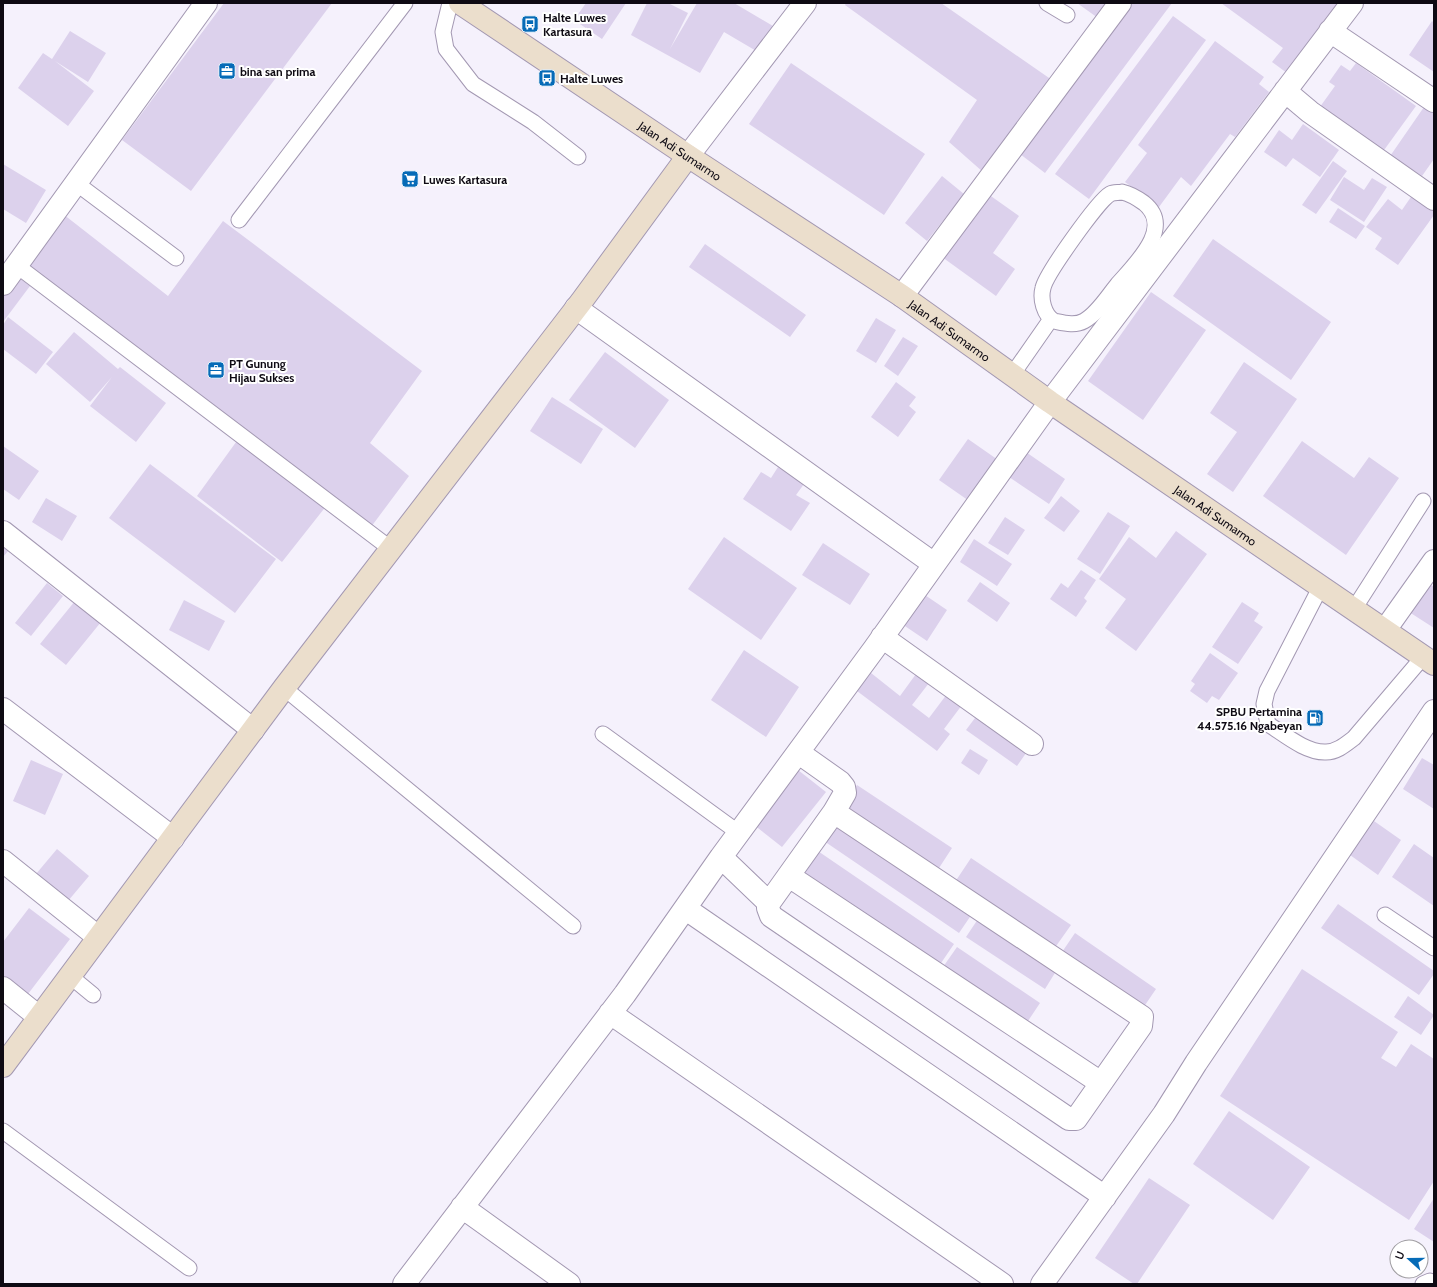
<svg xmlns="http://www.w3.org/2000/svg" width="1437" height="1287" font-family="Cabin,sans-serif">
<rect width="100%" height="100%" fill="#f5f1fc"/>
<path fill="#dcd1ec" d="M224 3H332L191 191 122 140Z
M586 3H626L602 39 574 20Z
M647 3H668L688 13 670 49 697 3H734L773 26 758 52 724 32 700 73 631 35Z
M846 3H941L1052 80 983 172 949 142 977 100 845 5Z
M1077 3H1109L1098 18Z
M1133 3H1172L1045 173 1020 154Z
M1221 3H1338L1287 73 1272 62 1283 48Z
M1173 16 1206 40 1089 199 1055 174Z
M1432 21 1434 23V72L1409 55Z
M70 31 106 53 88 82 55 61 94 91 68 126 18 88 43 53 52 59Z
M1215 41 1264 77 1259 84 1269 92 1235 137 1230 134 1191 186 1181 177 1159 207 1125 182 1147 153 1138 145Z
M791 63 925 154 884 215 749 124Z
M1356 63 1416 106 1379 157 1317 111 1335 86 1329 82 1341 65 1350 71Z
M1424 107 1434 114V159L1422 176 1413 170 1408 178 1386 162Z
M1303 124 1339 150 1320 177 1293 158 1286 167 1264 152 1279 130 1292 140Z
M1333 161 1347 171 1316 214 1302 205Z
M3 164 46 190 26 223 3 209Z
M942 176 964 194 927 241 905 223Z
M1344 177 1364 190 1372 178 1387 187 1364 222 1330 200Z
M988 194 1019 216 993 253 1015 269 996 296 942 257Z
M1413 194 1434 210V215L1398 265 1375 249 1382 238 1366 227 1388 199 1402 210Z
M1338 208 1365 226 1356 239 1329 222Z
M63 214 168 296 223 221 422 371 370 443 409 476 371 527 25 264Z
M1213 239 1331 322 1291 380 1173 296Z
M705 244 806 315 790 337 689 267Z
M14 274 30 286 3 322V288Z
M1151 292 1206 330 1143 420 1088 381Z
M8 317 53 352 36 374 3 349V325Z
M876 318 896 330 876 363 856 351Z
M74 332 118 369 120 367 166 403 136 442 90 406 112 377 90 402 46 364Z
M903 337 918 346 898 376 884 366Z
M605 352 669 400 635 448 569 400Z
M1244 362 1297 399 1233 492 1207 474 1237 432 1210 413Z
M896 382 916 397 909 406 916 412 898 437 871 417Z
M552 397 603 429 581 464 530 431Z
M239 438 327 505 282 562 197 496Z
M968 439 1001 462 972 503 939 480Z
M1302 441 1354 478 1369 457 1399 478 1346 555 1263 496Z
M3 446 39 471 19 500 3 489Z
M1020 448 1065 479 1049 504 1003 473Z
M150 464 276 559 235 613 109 518Z
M778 467 804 484 796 495 810 503 791 531 743 499 761 472 771 478Z
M1061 496 1080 511 1064 532 1044 518Z
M46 498 77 516 62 541 32 522Z
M1108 512 1130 526 1100 574 1077 559Z
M1005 517 1025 530 1008 555 988 543Z
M1176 531 1207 554 1136 651 1105 628 1126 599 1099 579 1129 537 1156 558Z
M724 537 797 588 761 640 688 589Z
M974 539 1012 564 997 586 960 562Z
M823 543 870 574 850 605 802 575Z
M3 545 9 550 3 557Z
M1081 570 1096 580 1084 598 1087 601 1076 617 1050 599 1061 583 1068 588Z
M1425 581 1434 587V628L1406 610Z
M980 582 1010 603 997 622 967 601Z
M47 583 63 596 31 636 15 623Z
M919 591 947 610 927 641 899 622Z
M184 600 225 621 209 651 169 630Z
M75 601 101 622 66 665 40 644Z
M1242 602 1259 613 1254 621 1263 627 1238 664 1212 647Z
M744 650 799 687 766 737 711 700Z
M1210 653 1238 673 1219 700 1212 696 1207 703 1190 691 1195 684 1191 681Z
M871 673 900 696 916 674 929 683 912 705 929 718 947 694 962 705 944 729 950 734 937 751 857 691Z
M981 710 1031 746 1017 766 966 730Z
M970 749 988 760 979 775 961 763Z
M1422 758 1434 765V809L1403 789Z
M31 760 63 774 45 815 13 801Z
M798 770 826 792 782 847 754 825Z
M857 785 952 848 939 868 844 805Z
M835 818 974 911 959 933 821 839Z
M1374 821 1401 840 1378 875 1350 855Z
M1414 844 1434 858V906L1392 877Z
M812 847 954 944 939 966 797 869Z
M57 849 89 876 68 901 36 874Z
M971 858 1071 925 1054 949 955 882Z
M1338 904 1434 971V974L1419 995 1321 928Z
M29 908 70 939 28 994 3 975V942Z
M980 916 1058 968 1045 989 966 937Z
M1075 933 1156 989 1141 1011 1060 955Z
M957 947 1040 1003 1026 1024 943 967Z
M1302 969 1398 1032 1381 1058 1396 1067 1411 1044 1434 1059V1181L1409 1220 1220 1096Z
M1408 996 1434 1015 1421 1035 1394 1017Z
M1229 1111 1310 1167 1273 1220 1193 1164Z
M1149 1178 1190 1205 1137 1284H1134L1095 1258Z
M1434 1198V1242L1414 1229Z"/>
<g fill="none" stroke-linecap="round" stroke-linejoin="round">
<defs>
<path id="lane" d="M450 3 443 32 446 49 473 84 533 122 578 157
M1047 3 1067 15
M76 183 176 258
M1122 192C1131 194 1137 198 1144 203 1175 228 1134 265 1117 285 1108 296 1097 314 1084 321 1075 326 1064 323 1054 321 1044 315 1040 299 1043 288 1046 274 1098 201 1110 194 1114 192 1119 193 1122 192Z
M239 220 405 3
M16 265 391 549
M1012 375 1051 319
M1321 586 1267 691 1264 704 1268 724C1284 734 1306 753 1326 752 1337 752 1346 744 1354 738L1423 657
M1354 609 1423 501
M284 688 573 926
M603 734 739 833
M1385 915 1434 948
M70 976 93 995
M3 1131 189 1268
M1423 1284 1430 1281 1434 1284"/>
<path id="street" d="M1330 31 1434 101
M1285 91 1310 112 1434 199
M688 156 805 3
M3 284 206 3
M902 296 1120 3
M576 308 934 564
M3 532 253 730
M1385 630 1434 561
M882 637 1032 744
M3 709 173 838
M799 753 840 782 844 787 845 793 834 812 769 903 768 908 771 916 1069 1119H1076L1141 1026 1142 1017 834 812
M721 857 769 903
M3 861 98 937
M789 876 1101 1083
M686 909 1105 1197
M3 988 39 1017
M610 1013 1002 1284
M462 1207 569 1284
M404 1284 625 994 721 857 874 649 1050 402 1352 3
M1042 1284 1164 1114 1196 1063 1434 711"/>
<g id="secondary">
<path id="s1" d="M460 3 688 156 902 296 1050 402 1434 664"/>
<path d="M3 1066 284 688 581 302 688 156"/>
</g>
</defs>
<use href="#lane" stroke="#a398b2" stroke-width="17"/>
<use href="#street" stroke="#a398b2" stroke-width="24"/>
<use href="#secondary" stroke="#a398b2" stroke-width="24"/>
<use href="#lane" stroke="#fff" stroke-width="15"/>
<use href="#street" stroke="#fff" stroke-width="22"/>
<use href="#secondary" stroke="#ebdecc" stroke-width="22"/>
</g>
<defs>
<symbol id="bus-square" viewBox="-11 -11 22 22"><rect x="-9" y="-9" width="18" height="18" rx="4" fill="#066bb7" stroke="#fff"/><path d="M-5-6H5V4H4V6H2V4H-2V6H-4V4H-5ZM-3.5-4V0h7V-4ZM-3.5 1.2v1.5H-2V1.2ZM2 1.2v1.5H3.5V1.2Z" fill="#fff"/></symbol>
<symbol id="office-square" viewBox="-11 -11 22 22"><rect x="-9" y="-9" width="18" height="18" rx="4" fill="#066bb7" stroke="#fff"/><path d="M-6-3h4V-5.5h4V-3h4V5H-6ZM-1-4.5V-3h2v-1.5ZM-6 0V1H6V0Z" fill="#fff"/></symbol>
<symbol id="supermarket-square" viewBox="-11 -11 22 22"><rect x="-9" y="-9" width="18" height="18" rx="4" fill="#066bb7" stroke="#fff"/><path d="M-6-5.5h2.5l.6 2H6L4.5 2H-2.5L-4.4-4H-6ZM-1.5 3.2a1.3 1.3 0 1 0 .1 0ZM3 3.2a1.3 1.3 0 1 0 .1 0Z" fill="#fff"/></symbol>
<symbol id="fuel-square" viewBox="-11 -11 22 22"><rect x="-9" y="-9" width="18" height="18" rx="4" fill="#066bb7" stroke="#fff"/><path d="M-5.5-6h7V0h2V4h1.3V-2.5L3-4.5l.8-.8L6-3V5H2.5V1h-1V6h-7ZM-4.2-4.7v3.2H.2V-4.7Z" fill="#fff"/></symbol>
</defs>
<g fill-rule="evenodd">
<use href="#bus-square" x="520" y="14" width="20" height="20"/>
<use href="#office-square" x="217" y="61" width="20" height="20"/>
<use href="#bus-square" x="537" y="68" width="20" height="20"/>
<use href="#supermarket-square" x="400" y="169" width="20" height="20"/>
<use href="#office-square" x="206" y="360" width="20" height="20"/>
<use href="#fuel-square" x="1305" y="708" width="20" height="20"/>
</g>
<g text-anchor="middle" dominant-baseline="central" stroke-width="4" stroke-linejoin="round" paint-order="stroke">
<g font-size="12" font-weight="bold" fill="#0e0a13" stroke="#fff" text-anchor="start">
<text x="543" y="17">Halte Luwes<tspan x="543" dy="14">Kartasura</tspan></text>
<text x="240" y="71">bina san prima</text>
<text x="560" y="78">Halte Luwes</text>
<text x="423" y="179">Luwes Kartasura</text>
<text x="229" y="363">PT Gunung<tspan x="229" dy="14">Hijau Sukses</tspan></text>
<text x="1302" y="711" text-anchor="end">SPBU Pertamina<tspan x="1302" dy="14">44.575.16 Ngabeyan</tspan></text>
</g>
<g font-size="12" fill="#0e0a13" stroke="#fff">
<text stroke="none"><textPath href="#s1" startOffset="265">Jalan Adi Sumarmo</textPath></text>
<text stroke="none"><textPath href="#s1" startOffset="589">Jalan Adi Sumarmo</textPath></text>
<text stroke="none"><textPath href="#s1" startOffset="913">Jalan Adi Sumarmo</textPath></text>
</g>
</g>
<rect width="1437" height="1287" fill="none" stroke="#0e0a13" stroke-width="8"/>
<g transform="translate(1409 1259) rotate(291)"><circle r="19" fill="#ffffff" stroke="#9f9da1"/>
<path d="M0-3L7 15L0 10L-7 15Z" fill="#066bb7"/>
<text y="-6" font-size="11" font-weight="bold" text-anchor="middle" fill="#0e0a13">U</text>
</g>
</svg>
